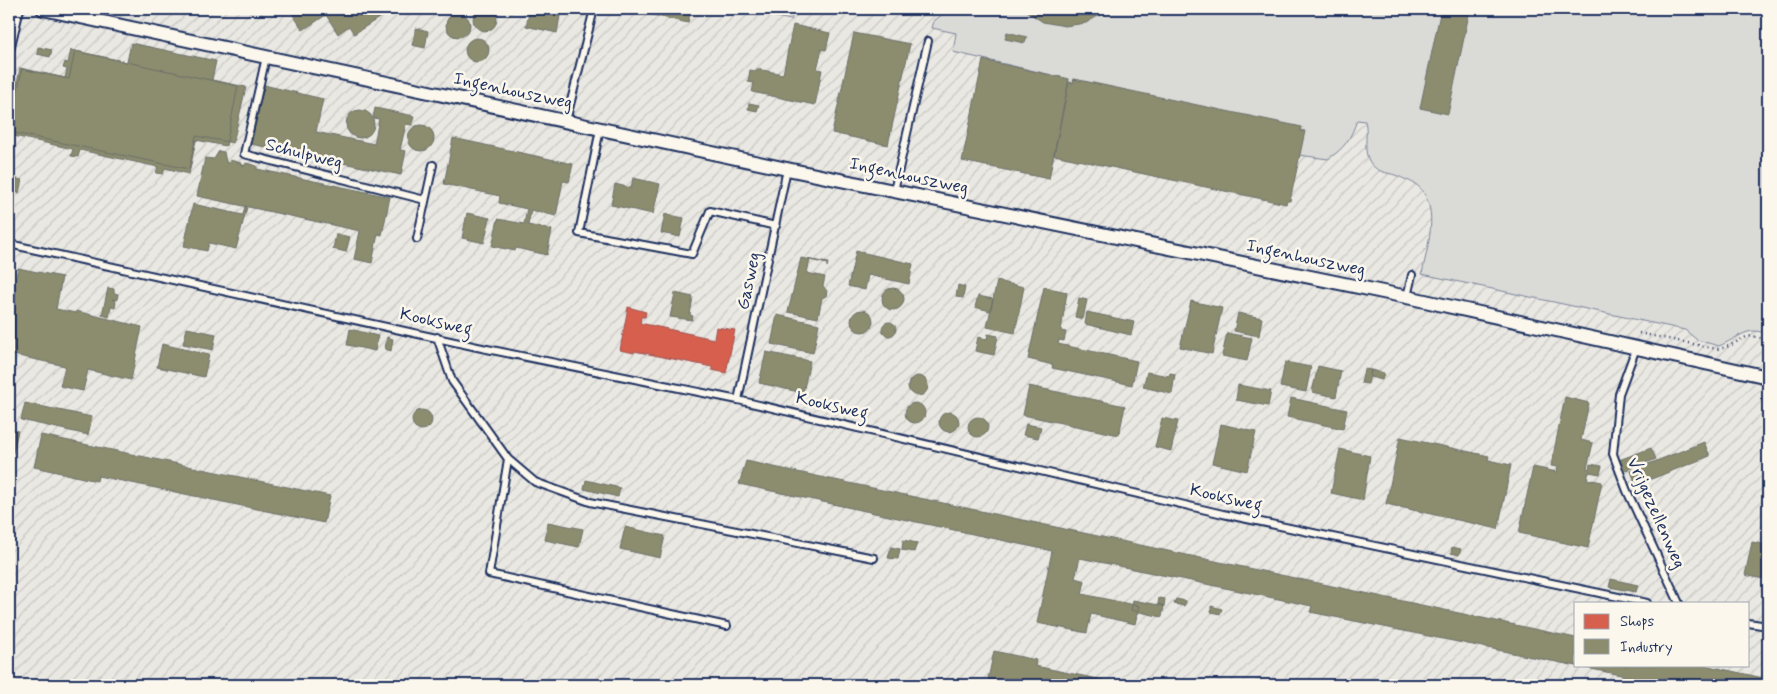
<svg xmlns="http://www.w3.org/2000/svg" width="1777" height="694" font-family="Mynerve,sans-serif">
<defs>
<pattern id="industrial-furrows" width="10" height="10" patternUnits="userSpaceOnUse" patternTransform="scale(1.25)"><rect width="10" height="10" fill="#eae8e2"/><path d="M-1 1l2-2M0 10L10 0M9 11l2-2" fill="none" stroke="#c8c7c4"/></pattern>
</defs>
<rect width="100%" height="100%" fill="#fbf7ec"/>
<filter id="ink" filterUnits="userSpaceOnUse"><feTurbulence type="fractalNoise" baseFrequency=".02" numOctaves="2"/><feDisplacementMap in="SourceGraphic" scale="10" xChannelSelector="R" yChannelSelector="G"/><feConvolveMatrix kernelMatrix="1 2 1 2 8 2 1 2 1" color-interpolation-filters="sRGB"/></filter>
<g filter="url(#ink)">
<path fill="url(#industrial-furrows)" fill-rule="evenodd" d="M9 9H1768V685H9ZM1576 603H1748V665H1576Z"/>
<path fill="#dadad7" stroke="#7a849a" d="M736 9H794L791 20Z
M949 9H1768V335C1749 324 1737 339 1719 346L1697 340 1685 330 1422 274C1427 247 1440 211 1420 188 1416 183 1406 180 1400 177 1390 172 1380 174 1372 165 1361 152 1369 136 1365 121L1357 120C1351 138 1345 148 1328 159L1299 155 1304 131 1074 79 1073 83 1068 82 1069 79 953 52 956 33 932 28 934 21Z"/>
<path fill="#d6604d" stroke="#9e5152" d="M628 307 646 312 645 317H641L640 323 714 339 716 327 735 330 726 373 712 370V367L634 351V353L620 350Z"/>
<path fill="#8c8c6e" stroke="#6a7069" d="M473 19a12 12 0 1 1 24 0a12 12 0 1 1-24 0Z
M289 9H393L354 34 349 26 338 34 326 15 303 30Z
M530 9 538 11V9H559L557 15 560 16 557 33 526 26Z
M626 9H691L688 23Z
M881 9H925L902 15Z
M1023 9H1110L1086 23 1065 26 1043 22Z
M1441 9H1470L1448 114 1420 108Z
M446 25a12 12 0 1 1 24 0a12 12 0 1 1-24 0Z
M793 25 830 33 826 50 822 49 817 69 822 70 815 105 752 92 754 83 748 82 750 70 757 71V69L783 74Z
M416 28 428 31 425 48 412 45Z
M1007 32 1027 37 1025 43 1005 39Z
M854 33 910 44 888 145 832 133Z
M465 50a12 12 0 1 1 24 0a12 12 0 1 1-24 0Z
M131 43 216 61 212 80 246 87 233 143 196 136 189 169 9 132 22 69 69 79 75 51 127 62Z
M38 47 52 50 50 57 37 54Z
M71 50 238 86 226 146 196 140 189 174 165 168 163 174 156 173 158 167 80 150 78 157 71 156 73 149 9 135V123L20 68 65 78 67 69 63 68 65 62 68 63Z
M983 60 1069 79 1049 179 962 161Z
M1074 79 1302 127 1301 131H1305L1290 201H1287L1286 204 1054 155 1069 82 1073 83Z
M264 85 323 99 316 132 374 144 379 119 373 118 375 108 414 116 412 125 406 124 400 150 406 151 401 175 251 144Z
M749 103 759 105 757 111 748 109Z
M346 124a14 14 0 1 1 28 0a14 14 0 1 1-28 0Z
M408 138a13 13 0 1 1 26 0a13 13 0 1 1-26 0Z
M453 138 573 164 569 182 563 181 556 216 531 210 528 225 552 230 547 255 516 248 515 251 492 246 498 219 524 224 527 209 499 203 500 196 444 184Z
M219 151 224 152 226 162 229 163 230 160 241 163 244 166 246 163 257 166V169L390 197 382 235 378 234 372 263 354 259 360 231 197 196 205 158 214 159Z
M13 178 22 180 19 193 10 191Z
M633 178 660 184 653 214 611 205 615 184 631 188Z
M193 204 243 215 245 206 247 207 236 249 209 243 207 251 184 246Z
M467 213 490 218 484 243 462 238Z
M665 214 684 218 680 237 661 233Z
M336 234 350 237 346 252 333 249Z
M856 251 913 264 909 284 868 275 865 290 848 286Z
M801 258 828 263 827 267V264L810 260 807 273 825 277 823 286 827 291 826 296 822 298 818 318 788 312Z
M18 268 62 277 56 309 76 313V311L142 327 131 380 88 370 83 391 60 386 65 366 9 354V299H11Z
M997 281 1024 287 1015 333 987 327Z
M958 285 965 287 963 298 956 297Z
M1044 287 1067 292 1061 331 1066 332 1064 341 1059 340 1058 344 1137 361 1132 385 1052 368 1053 365 1028 359Z
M882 299a11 11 0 1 1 22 0a11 11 0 1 1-22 0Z
M108 288 114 289V293L118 294 117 300 112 299 116 302 115 308 111 307 109 317 102 315Z
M675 293 693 297 690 315 693 316 692 320 670 317Z
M978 296 993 299 990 311 975 307Z
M1079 298 1087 300 1083 319 1075 317Z
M1191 301 1222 308 1212 354 1180 347Z
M851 321a11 11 0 1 1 22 0a11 11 0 1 1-22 0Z
M1087 312 1134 322 1131 335 1085 324Z
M1238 313 1262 318 1259 336 1234 331Z
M777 315 819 324 813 353 771 344Z
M882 329a7 7 0 1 1 14 0a7 7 0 1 1-14 0Z
M187 328 216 334 213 350 183 344Z
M350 329 378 336 375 351 347 345Z
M1227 333 1252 338 1247 361 1222 356Z
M988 334 998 336 994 355 975 351 978 337 987 339Z
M387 337 393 339 391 351 385 349Z
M162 344 209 355 204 377 157 367Z
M766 352 810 361 803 393 759 383Z
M1285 362 1311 367 1306 392 1280 387Z
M1318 366 1341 371 1336 397 1312 392Z
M1364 369 1371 370 1368 384 1361 383Z
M1371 370 1384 373 1382 380 1370 377Z
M1147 372 1169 376 1170 373 1175 374 1172 394 1143 387Z
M908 386a10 10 0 1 1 20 0a10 10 0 1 1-20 0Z
M1238 385 1271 391 1268 406 1236 400Z
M1029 386 1125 406 1119 435 1023 415Z
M1565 397 1589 403 1581 440 1593 443 1587 468 1589 469 1590 464 1602 466 1600 474 1589 472 1587 479 1602 482 1588 548 1519 533 1533 467 1557 472 1558 467 1551 466Z
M1291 398 1347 410 1343 429 1287 417Z
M25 403 92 417 88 435 21 420Z
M905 413a10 10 0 1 1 20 0a10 10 0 1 1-20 0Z
M412 420a10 10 0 1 1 20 0a10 10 0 1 1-20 0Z
M939 422a10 10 0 1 1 20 0a10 10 0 1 1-20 0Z
M968 427a10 10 0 1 1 20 0a10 10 0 1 1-20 0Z
M1162 418 1178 421 1171 451 1155 447Z
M1026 424 1041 427 1038 438 1023 435Z
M1221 424 1256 432 1247 471 1212 463Z
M9 429 18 431 9 470Z
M41 435 330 496 324 523 98 476 97 481 34 467Z
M1400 437 1489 456 1488 460 1511 465 1498 529 1386 504Z
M1704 442 1710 456 1636 485 1631 471Z
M1651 448 1656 459 1623 471 1619 460Z
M1340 449 1370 456 1363 500 1331 493Z
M746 461 1576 638V665H1704L1768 679V685H1670L1310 612 1312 606 1080 558 1075 578 1085 581 1082 594 1139 606 1135 624 1091 614 1087 633 1037 623 1052 551 739 484Z
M586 480 620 488 618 497 584 489Z
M548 522 583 529 579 547 545 540Z
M625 527 665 536 660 558 620 549Z
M903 540 917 543 914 552 902 550Z
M1752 542 1768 545V580L1745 575Z
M891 547 900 549 898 559 888 558Z
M1452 547 1461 549 1459 555 1451 553Z
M1611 579 1638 585 1636 592 1609 587Z
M1159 598 1165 599 1164 606 1158 604Z
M1176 599 1186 601V603L1184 606 1174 604Z
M1133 600 1164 606 1162 617 1131 610Z
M1211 606 1222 609 1220 614 1211 612Z
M994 651 1036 660 1035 666 1127 685H1019L988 679Z"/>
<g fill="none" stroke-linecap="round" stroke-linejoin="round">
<defs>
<path id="lane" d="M9 54 20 9
M266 57 244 154 425 200
M566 121 594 9
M600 129 579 233 692 254 710 211 776 226
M894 191 928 41
M417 239 433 165
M9 244 482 348 738 400 1223 514 1647 603
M1407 297 1412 275
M437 337 452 381 508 459 489 574 727 626
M1636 348 1619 394 1613 454 1627 491 1679 603
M738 400 787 169
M508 459 535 482 590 502 874 558
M1748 623 1768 626"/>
<path id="street" d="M43 9 787 169 1407 297 1768 377"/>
</defs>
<use href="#lane" stroke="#1b2f5e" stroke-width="10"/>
<use href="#street" stroke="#1b2f5e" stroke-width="16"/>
<path stroke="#1b2f5e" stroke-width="2.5" stroke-dasharray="1 4" stroke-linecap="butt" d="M1639 333 1717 349C1742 346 1741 328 1768 341"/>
<use href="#lane" stroke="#fbf7ec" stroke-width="6"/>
<use href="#street" stroke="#fbf7ec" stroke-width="12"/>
</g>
</g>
<g text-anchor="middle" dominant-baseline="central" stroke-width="5" stroke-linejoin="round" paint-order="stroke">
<g font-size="18" fill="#1b2f5e" stroke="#fbf7ec">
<text transform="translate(513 91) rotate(12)">Ingenhouszweg</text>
<text transform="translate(304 154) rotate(14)">Schulpweg</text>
<text transform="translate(909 176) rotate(12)">Ingenhouszweg</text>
<text transform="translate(1306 258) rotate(12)">Ingenhouszweg</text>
<text transform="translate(749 281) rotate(-78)">Gasweg</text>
<text transform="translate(436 322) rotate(13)">Kooksweg</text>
<text transform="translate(832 406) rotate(13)">Kooksweg</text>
<text transform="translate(1226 498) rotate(13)">Kooksweg</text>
<text transform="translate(1656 513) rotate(66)">Vrijgezellenweg</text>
</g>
</g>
<rect width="1777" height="694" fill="none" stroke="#fbf7ec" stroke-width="30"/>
<rect x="15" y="15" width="1747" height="664" fill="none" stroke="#1b2f5e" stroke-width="2" filter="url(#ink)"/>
<rect x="1574" y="602" width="175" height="65" fill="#fbf7ec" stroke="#a1a7b3"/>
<rect x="1584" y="614" width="25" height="15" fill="#d6604d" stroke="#a1a7b3"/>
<text x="1620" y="626" font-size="15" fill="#1b2f5e">Shops</text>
<rect x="1584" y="639" width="25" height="15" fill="#8c8c6e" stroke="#a1a7b3"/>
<text x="1620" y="652" font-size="15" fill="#1b2f5e">Industry</text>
</svg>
